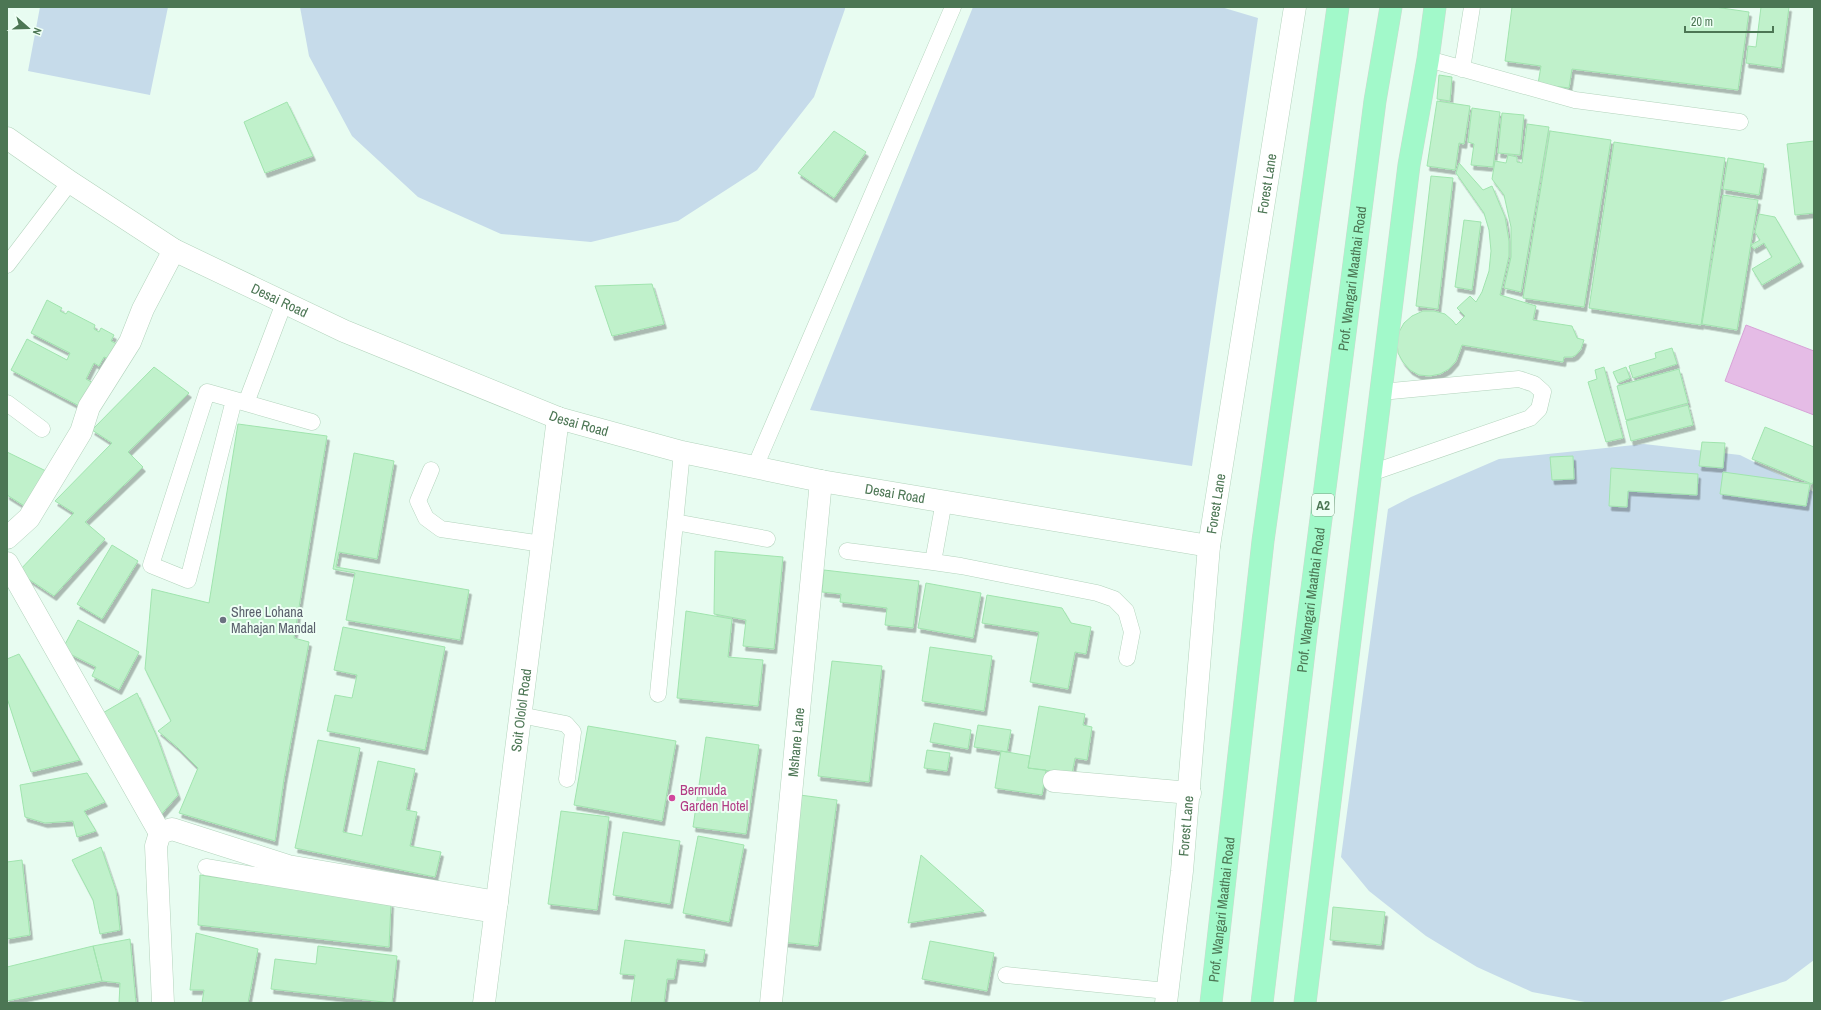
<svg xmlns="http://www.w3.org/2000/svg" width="1821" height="1010" font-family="'Archivo Narrow',sans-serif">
<defs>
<filter id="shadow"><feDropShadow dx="2.5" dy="4.5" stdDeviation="0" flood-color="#0004"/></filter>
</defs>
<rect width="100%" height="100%" fill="#e8fcf1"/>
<path fill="#c6dbea" d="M40 7H168L150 95 28 71Z
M300 7H845V9L814 97 757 170 678 221 591 242 501 234 418 197 352 136 309 56Z
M973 7H1221L1258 18 1192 466 810 410Z
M1644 444 1740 455 1814 492V960L1786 981 1716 1003H1590L1532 992 1477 967 1426 936 1369 891 1341 857 1388 509 1411 497 1499 459Z"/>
<path fill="#e5bce6" stroke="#d7a2d7" d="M1746 325 1814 351V415L1725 381Z"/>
<path fill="#c0f1cb" stroke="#a0e4ae" filter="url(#shadow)" d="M1512 7H1715L1749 12 1738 90 1572 69 1569 88 1538 84 1541 66 1505 61Z
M1761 7H1789L1781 68 1746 63 1748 46 1756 47Z
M1439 75 1452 77 1450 101 1437 99Z
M1437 101 1470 106 1464 144 1459 143 1455 170 1427 166Z
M287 102 313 156 265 173 244 122Z
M1472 108 1500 112 1493 167 1471 165 1474 144 1468 142Z
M1502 113 1524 115 1520 155 1498 153Z
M1527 124 1549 127 1521 292 1504 288 1511 257V227L1504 195 1492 179 1495 161 1506 163 1508 155 1517 157V162L1522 163Z
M834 131 866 152 834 198 798 173Z
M1550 131 1611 140 1584 307 1523 298Z
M1814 141V213L1795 215 1787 144Z
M1614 142 1725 158 1701 325 1589 308Z
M1728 158 1764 164 1759 195 1723 189Z
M1459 163 1483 190 1492 186 1505 217 1509 241V256L1500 295 1536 306 1533 320 1572 326 1577 338 1584 340 1581 349 1576 355 1572 357H1564L1563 362 1462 345 1456 361 1449 369 1440 374 1430 376 1419 375 1410 370 1403 362 1398 353 1397 342 1399 332 1404 323 1412 316 1423 311H1434L1445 314 1453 321 1456 325 1465 316 1457 308 1470 296 1476 302 1482 292 1489 271 1491 251 1489 230 1484 213 1456 173Z
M1431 176 1453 178 1438 309 1416 306Z
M1723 195 1758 200 1737 330 1702 324Z
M1759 214 1775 217 1801 262 1762 285 1752 269 1772 257 1764 243 1754 249 1751 245 1760 240 1755 232Z
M1464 220 1481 222 1472 290 1455 287Z
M652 284 664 324 612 336 595 286Z
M47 300 62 308 60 311 66 314 68 311 95 325 94 329 99 332 101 328 114 335 111 341 117 344 109 359 104 357 99 366 94 363 86 379 95 384 83 408 11 370 27 339 67 360 70 353 31 333Z
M1672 348 1677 364 1633 378 1629 366 1656 358 1655 353Z
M154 367 189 393 128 452 143 467 85 522 105 539 54 596 18 572 74 513 55 501 112 443 92 430Z
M1604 367 1623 438 1606 442 1588 382 1597 379 1595 370Z
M1626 367 1630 378 1618 383 1613 372Z
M1679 369 1688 403 1626 420 1617 386Z
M1688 405 1693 425 1631 441 1626 421Z
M238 424 327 436 294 638 309 642 284 779 275 841 179 813 198 768 177 747 158 731 171 721 145 669 152 589 209 603Z
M1765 427 1814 447V481L1812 484 1752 459Z
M1702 442 1725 443 1723 468 1699 466Z
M7 452 46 471 26 507 7 495Z
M354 453 394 461 377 559 339 552 336 567 469 590 460 640 346 620 355 573 333 569Z
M1573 456 1574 479 1552 480 1550 457Z
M1611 468 1698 474 1697 495 1628 491 1627 507 1609 506Z
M1723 472 1810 484 1806 506 1720 494Z
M112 545 138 561 102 619 77 604Z
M715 551 783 557 774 649 743 646 746 620 714 614Z
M824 570 919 581 913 628 885 625 887 608 840 602 841 594 822 592Z
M926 583 981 593 973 638 918 628Z
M987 595 1062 608 1071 623 1091 627 1086 654 1075 652 1068 689 1030 682 1039 632 982 623Z
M686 611 732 619 728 657 763 660 758 706 677 698Z
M78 620 139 652 119 690 92 676 96 667 62 650Z
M343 627 445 647 425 750 327 731 335 695 352 698 357 675 334 670Z
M930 647 992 656 984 711 922 701Z
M19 654 80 760 31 772 7 698V659Z
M832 661 882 666 869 782 818 776Z
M137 693 157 737 178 795 159 817 101 714Z
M1039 706 1085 714 1083 725 1092 727 1087 760 1075 758 1072 774 1028 768Z
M934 723 971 730 968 749 930 742Z
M978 725 1011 730 1007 752 974 747Z
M588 726 676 741 662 821 574 805Z
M706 737 759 745 746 834 693 827Z
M318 740 360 748 343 832 362 836 378 761 415 769 406 810 417 812 410 846 441 852 435 877 295 848Z
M927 750 950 753 947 771 924 768Z
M1001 751 1030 756 1028 768 1046 770 1042 795 995 788Z
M87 773 105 802 84 811 96 831 77 837 73 821 45 823 25 817 20 785Z
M800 795 837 800 818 946 782 942Z
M561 811 609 817 597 910 548 904Z
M623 832 680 841 670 904 613 895Z
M698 836 744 845 729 922 683 913Z
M101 847 116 891 120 930 100 934 93 900 72 860Z
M921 855 984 911 908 923Z
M22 860 30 935 7 939V862Z
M200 875 391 903 389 947 198 925Z
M1333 907 1385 912 1381 945 1330 940Z
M196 933 258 949 248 1003H202L204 990H190Z
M130 939 136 1003H119L120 983 102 981 93 946Z
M625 940 705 950 703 962 677 959 674 979H667L664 1003H631L635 975 620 974Z
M930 941 994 953 987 991 922 979Z
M93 946 102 981 7 1001V967Z
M318 946 397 956 392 1003 271 989 275 959 316 964Z"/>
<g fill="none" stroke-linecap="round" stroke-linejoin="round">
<defs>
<path id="service" d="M1428 59 1575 100 1740 122
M1462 69 1472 7
M7 265 70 182
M234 400 188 580 151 565 207 392 246 403 284 303
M7 403 42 429
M246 403 312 422
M755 467 953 7
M431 470 418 501 426 518 441 529 542 544
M1371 473 1530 418 1539 409 1543 392 1534 384 1519 379 1381 392
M944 501 933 562 961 566 1097 593 1114 599 1126 611 1132 632 1127 658
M675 522 767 539
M847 551 933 562
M658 694 682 452
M520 715 566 724 573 732 567 779
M206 867 496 915
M1006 975 1167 991"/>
<g id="minor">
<path id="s1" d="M7 138 70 182 174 250 344 331 558 418 682 452 821 481 1209 546"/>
<path d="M7 538 29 518 81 432 89 407 130 342 143 309 174 250"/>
<path d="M7 563 160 833"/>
<path d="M1054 781 1190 793"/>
<path d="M163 1003 156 846 160 833 172 829 288 866 497 902"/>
<path id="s2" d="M484 1003 558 418"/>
<path id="s3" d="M771 1003 821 481"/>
<path id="s4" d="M1166 1003 1182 871 1209 546 1295 7"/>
</g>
<g id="primary">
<path id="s5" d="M1211 1003 1263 541 1338 7"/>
<path id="s6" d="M1262 1003 1306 635 1375 101 1391 7"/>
<path d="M1305 1003 1409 165 1428 59 1435 7"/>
</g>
</defs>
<use href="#service" stroke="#b3d3bc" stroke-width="17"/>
<use href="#minor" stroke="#b3d3bc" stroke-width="23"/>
<use href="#primary" stroke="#cdd9cf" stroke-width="23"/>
<use href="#service" stroke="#fff" stroke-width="16"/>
<use href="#minor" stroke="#fff" stroke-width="22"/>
<use href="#primary" stroke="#a2f9ca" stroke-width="22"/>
</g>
<circle fill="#6b7280" stroke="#eefff5" stroke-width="1.5" cx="223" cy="620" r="4"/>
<circle fill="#d1479c" stroke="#eefff5" stroke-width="1.5" cx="672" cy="798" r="4"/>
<g text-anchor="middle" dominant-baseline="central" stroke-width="4" stroke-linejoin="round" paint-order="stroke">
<rect fill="#eefff5" stroke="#7d9f84" stroke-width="1" x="1312" y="494" width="22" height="22" rx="3"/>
<g font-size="13" font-weight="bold" fill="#4c7654">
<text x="1323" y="505">A2</text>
</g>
<g font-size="14" fill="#4c7654" stroke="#eefff5">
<text stroke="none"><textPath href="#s4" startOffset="826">Forest Lane</textPath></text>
<text stroke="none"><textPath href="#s6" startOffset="730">Prof. Wangari Maathai Road</textPath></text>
<text stroke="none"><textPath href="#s1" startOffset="318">Desai Road</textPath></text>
<text stroke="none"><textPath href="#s1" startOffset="642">Desai Road</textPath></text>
<text stroke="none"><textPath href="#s1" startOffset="966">Desai Road</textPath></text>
<text stroke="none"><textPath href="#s4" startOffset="502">Forest Lane</textPath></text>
<text stroke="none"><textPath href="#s6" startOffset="406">Prof. Wangari Maathai Road</textPath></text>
<text stroke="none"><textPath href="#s2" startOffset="295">Soit Ololol Road</textPath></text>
<text stroke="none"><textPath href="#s3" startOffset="262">Mshane Lane</textPath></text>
<text stroke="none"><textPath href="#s4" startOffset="178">Forest Lane</textPath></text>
<text stroke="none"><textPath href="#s5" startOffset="94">Prof. Wangari Maathai Road</textPath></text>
</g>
<g font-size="14" fill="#5b616d" stroke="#eefff5" text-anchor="start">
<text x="231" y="612">Shree Lohana<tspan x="231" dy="16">Mahajan Mandal</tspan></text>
</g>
<g font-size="14" fill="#b23c85" stroke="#eefff5" text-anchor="start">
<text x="680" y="790">Bermuda<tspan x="680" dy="16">Garden Hotel</tspan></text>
</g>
</g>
<rect width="1821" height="1010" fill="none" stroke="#4c7654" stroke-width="16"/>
<g transform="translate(28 28) rotate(110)" stroke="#eefff5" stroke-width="3" paint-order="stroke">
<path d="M0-3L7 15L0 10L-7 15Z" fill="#4c7654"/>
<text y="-6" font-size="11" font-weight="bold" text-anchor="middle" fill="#4c7654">N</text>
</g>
<path d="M1685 26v6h88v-6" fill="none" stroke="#4c7654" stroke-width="2"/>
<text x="1691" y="26" font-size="12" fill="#4c7654" stroke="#eefff5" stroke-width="3" paint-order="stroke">20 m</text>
</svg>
